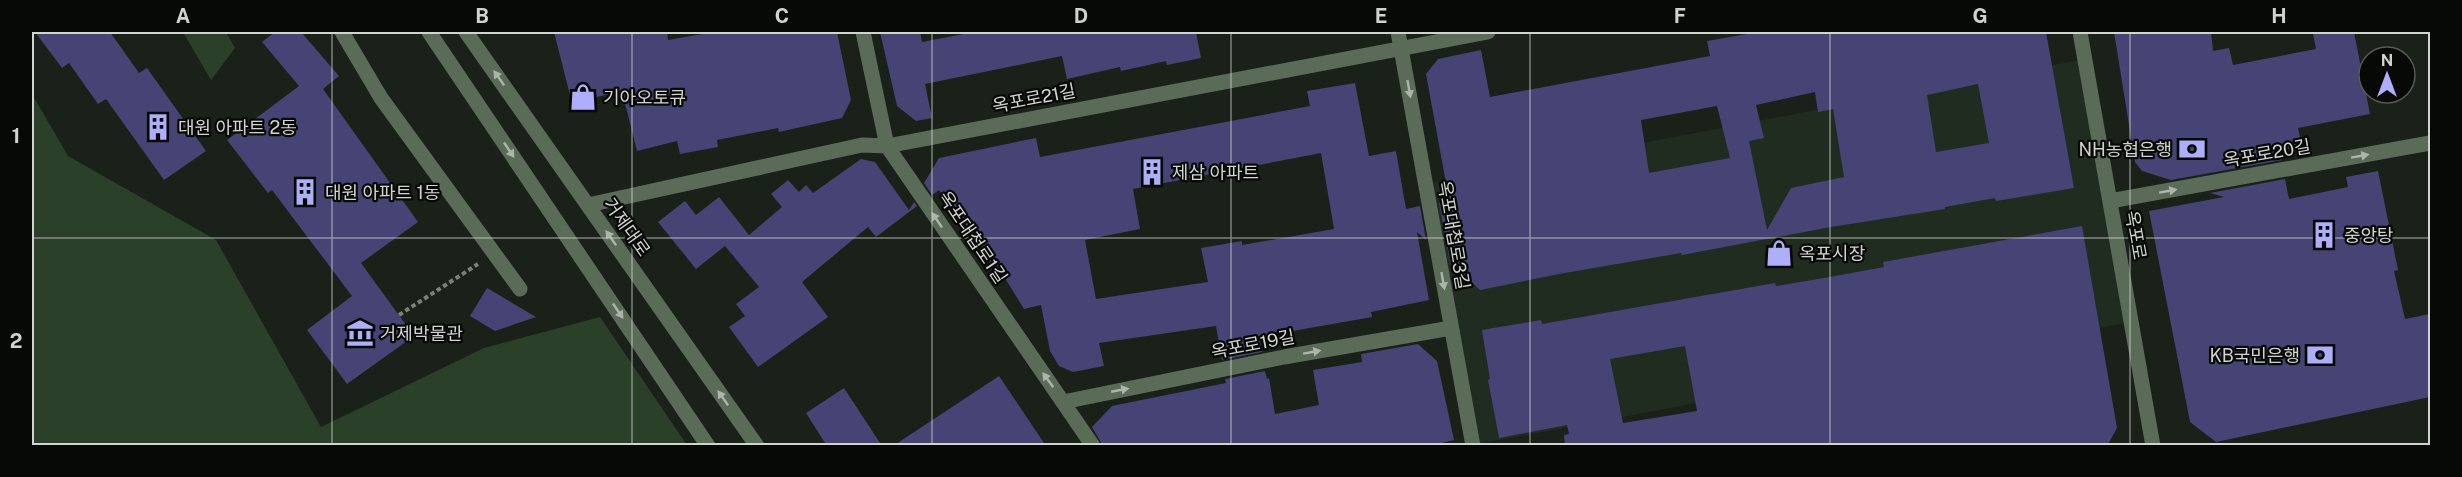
<svg xmlns="http://www.w3.org/2000/svg" width="2462" height="477" font-family="'Public Sans','Noto Sans KR',sans-serif">
<rect width="100%" height="100%" fill="#192118"/>
<path fill="#212c20" d="M2085 59 2131 322 1473 445 1426 184Z"/>
<path fill="#2b4029" d="M183 32H226L235 48 211 80Z
M32 94 68 156 216 240 321 427 484 348 600 317 687 445H32Z"/>
<path fill="#464474" fill-rule="evenodd" d="M35 32H110L139 73 147 68 206 151 164 180 106 99 98 104 69 63 62 68Z
M275 32H301L339 76 323 89 418 222 361 263 414 336 347 384 307 330 352 296 272 190 268 193 227 140 299 86 262 42Z
M554 32H667L668 40 714 32H837L851 100 842 118 779 132 778 128 717 140 718 147 680 154 677 141 637 151 622 91 572 103Z
M880 32H920L922 42 974 32H1196L1201 58 1167 65 1166 61 1121 71 1120 67 1067 79 1062 56 925 84 932 118 916 121 897 106Z
M1758 32H2046L2074 188 1996 201 1995 198 1945 207V209L1831 227 1682 255 1681 253 1559 274 1480 290 1450 262 1439 203 1447 201 1446 195 1448 194 1426 74 1438 59 1481 50 1490 97 1710 56 1707 41ZM1978 84 1989 143 1936 152 1927 95ZM1815 92 1818 112 1833 109 1844 177 1791 188 1767 230 1749 141 1764 138 1756 105ZM1717 106 1730 158 1649 173 1641 120Z
M2114 32H2211L2213 51 2229 48 2233 65 2316 49 2313 34 2328 32H2354L2370 114 2298 128 2302 146 2280 151 2282 160 2171 180 2142 171 2135 162Z
M1355 83 1369 156 1396 151 1406 209 1420 206 1426 240 1417 232 1429 300 1371 312 1372 317 1259 337 1262 352 1222 360 1216 326 1099 343 1104 366 1073 372 1059 366 1050 351 1041 305 1024 309 995 262 991 263 960 215 957 216 939 190 932 195 924 183 939 158 1036 138 1040 157 1310 106 1307 91ZM1321 153 1334 229 1242 245V241L1201 248 1208 282 1096 299 1085 240 1140 229 1133 189Z
M861 159 875 162 909 210 914 202 917 206 876 237 868 227 802 282 828 317 758 367 729 327 745 316 736 304 759 287 725 246 696 269 658 222 685 201 696 215 719 197 749 235 782 207 771 194 788 180 799 192 806 185 813 193Z
M2378 171 2398 270 2394 271 2405 319 2430 314V397L2216 442 2190 422 2149 211 2224 197 2210 193 2285 179 2289 199 2348 187 2346 177Z
M2082 226 2117 428 2107 446H1565L1564 435 1569 434 1567 425 1499 438 1488 380 1490 379 1482 330 1541 320 1542 324 1775 283 1776 286 1830 277 1884 267 1883 262ZM1685 346 1697 411 1623 423 1610 359Z
M487 288 536 317 495 331 470 316Z
M1418 344 1437 361 1454 440 1429 446H1103L1092 427 1112 406 1226 383 1225 379 1265 371 1267 379 1269 378 1275 414 1319 405 1313 370 1362 362 1361 354Z
M999 376 1046 446H893Z
M844 388 882 446H827L806 413Z"/>
<g fill="none" stroke-linecap="round" stroke-linejoin="round">
<path stroke="#7a8179" stroke-width="4" stroke-dasharray="4.5 3" stroke-linecap="butt" d="M399 315 478 264"/>
<path stroke="#5a6b58" stroke-width="15" d="M342 32 381 98 520 289
M429 32 708 446
M466 32 757 446
M863 32 887 146 1093 446
M1398 32 1473 446
M2080 32 2153 446
M2110 201 2430 143
M588 205 862 145 887 146 1488 32
M1063 402 1284 357 1451 328"/>
</g>
<defs><path id="oneway-solid" d="M-6-.8H1V-3.2L6.5 0L1 3.2V.8H-6Z" transform="scale(1.5)"/></defs>
<g fill="#acb4ab">
<use href="#oneway-solid" transform="translate(499 78) rotate(-125)"/>
<use href="#oneway-solid" transform="translate(1409 89) rotate(80)"/>
<use href="#oneway-solid" transform="translate(509 150) rotate(56)"/>
<use href="#oneway-solid" transform="translate(2360 156) rotate(-10)"/>
<use href="#oneway-solid" transform="translate(2168 191) rotate(-10)"/>
<use href="#oneway-solid" transform="translate(937 220) rotate(-124)"/>
<use href="#oneway-solid" transform="translate(611 238) rotate(-125)"/>
<use href="#oneway-solid" transform="translate(1443 281) rotate(80)"/>
<use href="#oneway-solid" transform="translate(618 311) rotate(56)"/>
<use href="#oneway-solid" transform="translate(1312 352) rotate(-10)"/>
<use href="#oneway-solid" transform="translate(1048 380) rotate(-126)"/>
<use href="#oneway-solid" transform="translate(1120 390) rotate(-11)"/>
<use href="#oneway-solid" transform="translate(723 398) rotate(-125)"/>
</g>
<path fill="none" stroke="#cfd4ce" stroke-width="1.5" stroke-opacity="0.55" d="M332 32V446M632 32V446M932 32V446M1231 32V446M1530 32V446M1830 32V446M2130 32V446M32 238H2430"/>
<defs>
<symbol id="shop-bare" viewBox="-9 -9 18 18"><path d="M-5-2.5h2.3a2.7 3.5 0 0 1 5.4 0H5L5.5 6h-11ZM-1.5-2.5h3a1.5 2.3 0 0 0-3 0Z" fill="#afaefa" stroke="#070906" stroke-width="2.5" paint-order="stroke"/></symbol>
<symbol id="building-bare" viewBox="-9 -9 18 18"><path d="M-4-6H4V6H1V3H-1V6H-4ZM-2.5-4.3h1.7v1.8h-1.7ZM.8-4.3h1.7v1.8H.8ZM-2.5-1h1.7V.8h-1.7ZM.8-1h1.7V.8H.8Z" fill="#afaefa" stroke="#070906" stroke-width="2.5" paint-order="stroke"/></symbol>
<symbol id="bank-bare" viewBox="-9 -9 18 18"><path d="M-6-4H6V4H-6ZM0-2.3a2.3 2.3 0 1 0 0 4.6a2.3 2.3 0 1 0 0-4.6Z" fill="#afaefa" stroke="#070906" stroke-width="2.5" paint-order="stroke"/></symbol>
<symbol id="museum-bare" viewBox="-9 -9 18 18"><path d="M0-6L6-3V-2H-6V-3ZM-5-1h2V3h-2ZM-1-1h2V3h-2ZM3-1h2V3H3ZM-6 4H6V6H-6Z" fill="#afaefa" stroke="#070906" stroke-width="2.5" paint-order="stroke"/></symbol>
</defs>
<g fill-rule="evenodd">
<use href="#shop-bare" x="564" y="78" width="38" height="38"/>
<use href="#building-bare" x="139" y="108" width="38" height="38"/>
<use href="#bank-bare" x="2173" y="130" width="38" height="38"/>
<use href="#building-bare" x="1133" y="153" width="38" height="38"/>
<use href="#building-bare" x="286" y="173" width="38" height="38"/>
<use href="#building-bare" x="2305" y="216" width="38" height="38"/>
<use href="#shop-bare" x="1760" y="234" width="38" height="38"/>
<use href="#museum-bare" x="341" y="314" width="38" height="38"/>
<use href="#bank-bare" x="2301" y="336" width="38" height="38"/>
</g>
<g text-anchor="middle" dominant-baseline="central" stroke-width="4.5" stroke-linejoin="round" paint-order="stroke">
<g font-size="18" fill="#cfd4ce" stroke="#070906" text-anchor="start">
<text x="603" y="97">기아오토큐</text>
<text x="178" y="127">대원 아파트 2동</text>
<text x="2172" y="149" text-anchor="end">NH농협은행</text>
<text x="1172" y="172">제삼 아파트</text>
<text x="325" y="192">대원 아파트 1동</text>
<text x="2344" y="235">중앙탕</text>
<text x="1799" y="253">옥포시장</text>
<text x="380" y="333">거제박물관</text>
<text x="2300" y="355" text-anchor="end">KB국민은행</text>
</g>
<g font-size="18" fill="#cfd4ce" stroke="#070906">
<text transform="translate(1034 98) rotate(-11)">옥포로21길</text>
<text transform="translate(2267 153) rotate(-10)">옥포로20길</text>
<text transform="translate(627 227) rotate(55)">거제대로</text>
<text transform="translate(1454 235) rotate(80)">옥포대첩로3길</text>
<text transform="translate(2136 235) rotate(80)">옥포로</text>
<text transform="translate(973 237) rotate(56)">옥포대첩로1길</text>
<text transform="translate(1253 344) rotate(-11)">옥포로19길</text>
</g>
</g>
<rect width="2462" height="477" fill="none" stroke="#070906" stroke-width="66"/>
<g transform="translate(2387 75)"><circle r="28" fill="#070906" stroke="#575a56" stroke-width="1.5"/>
<path d="M0-4.5L10 22L0 15L-10 22Z" fill="#afaefa"/>
<text y="-9" font-size="16" font-weight="bold" text-anchor="middle" fill="#cfd4ce">N</text>
</g>
<rect x="33" y="33" width="2396" height="411" fill="none" stroke="#cfd4ce" stroke-width="2"/>
<g font-size="20" text-anchor="middle" font-weight="bold" fill="#cfd4ce">
<text x="183" y="23">A</text>
<text x="482" y="23">B</text>
<text x="782" y="23">C</text>
<text x="1081" y="23">D</text>
<text x="1381" y="23">E</text>
<text x="1680" y="23">F</text>
<text x="1980" y="23">G</text>
<text x="2279" y="23">H</text>
<text x="16" y="143">1</text>
<text x="16" y="348">2</text>
</g>
</svg>
